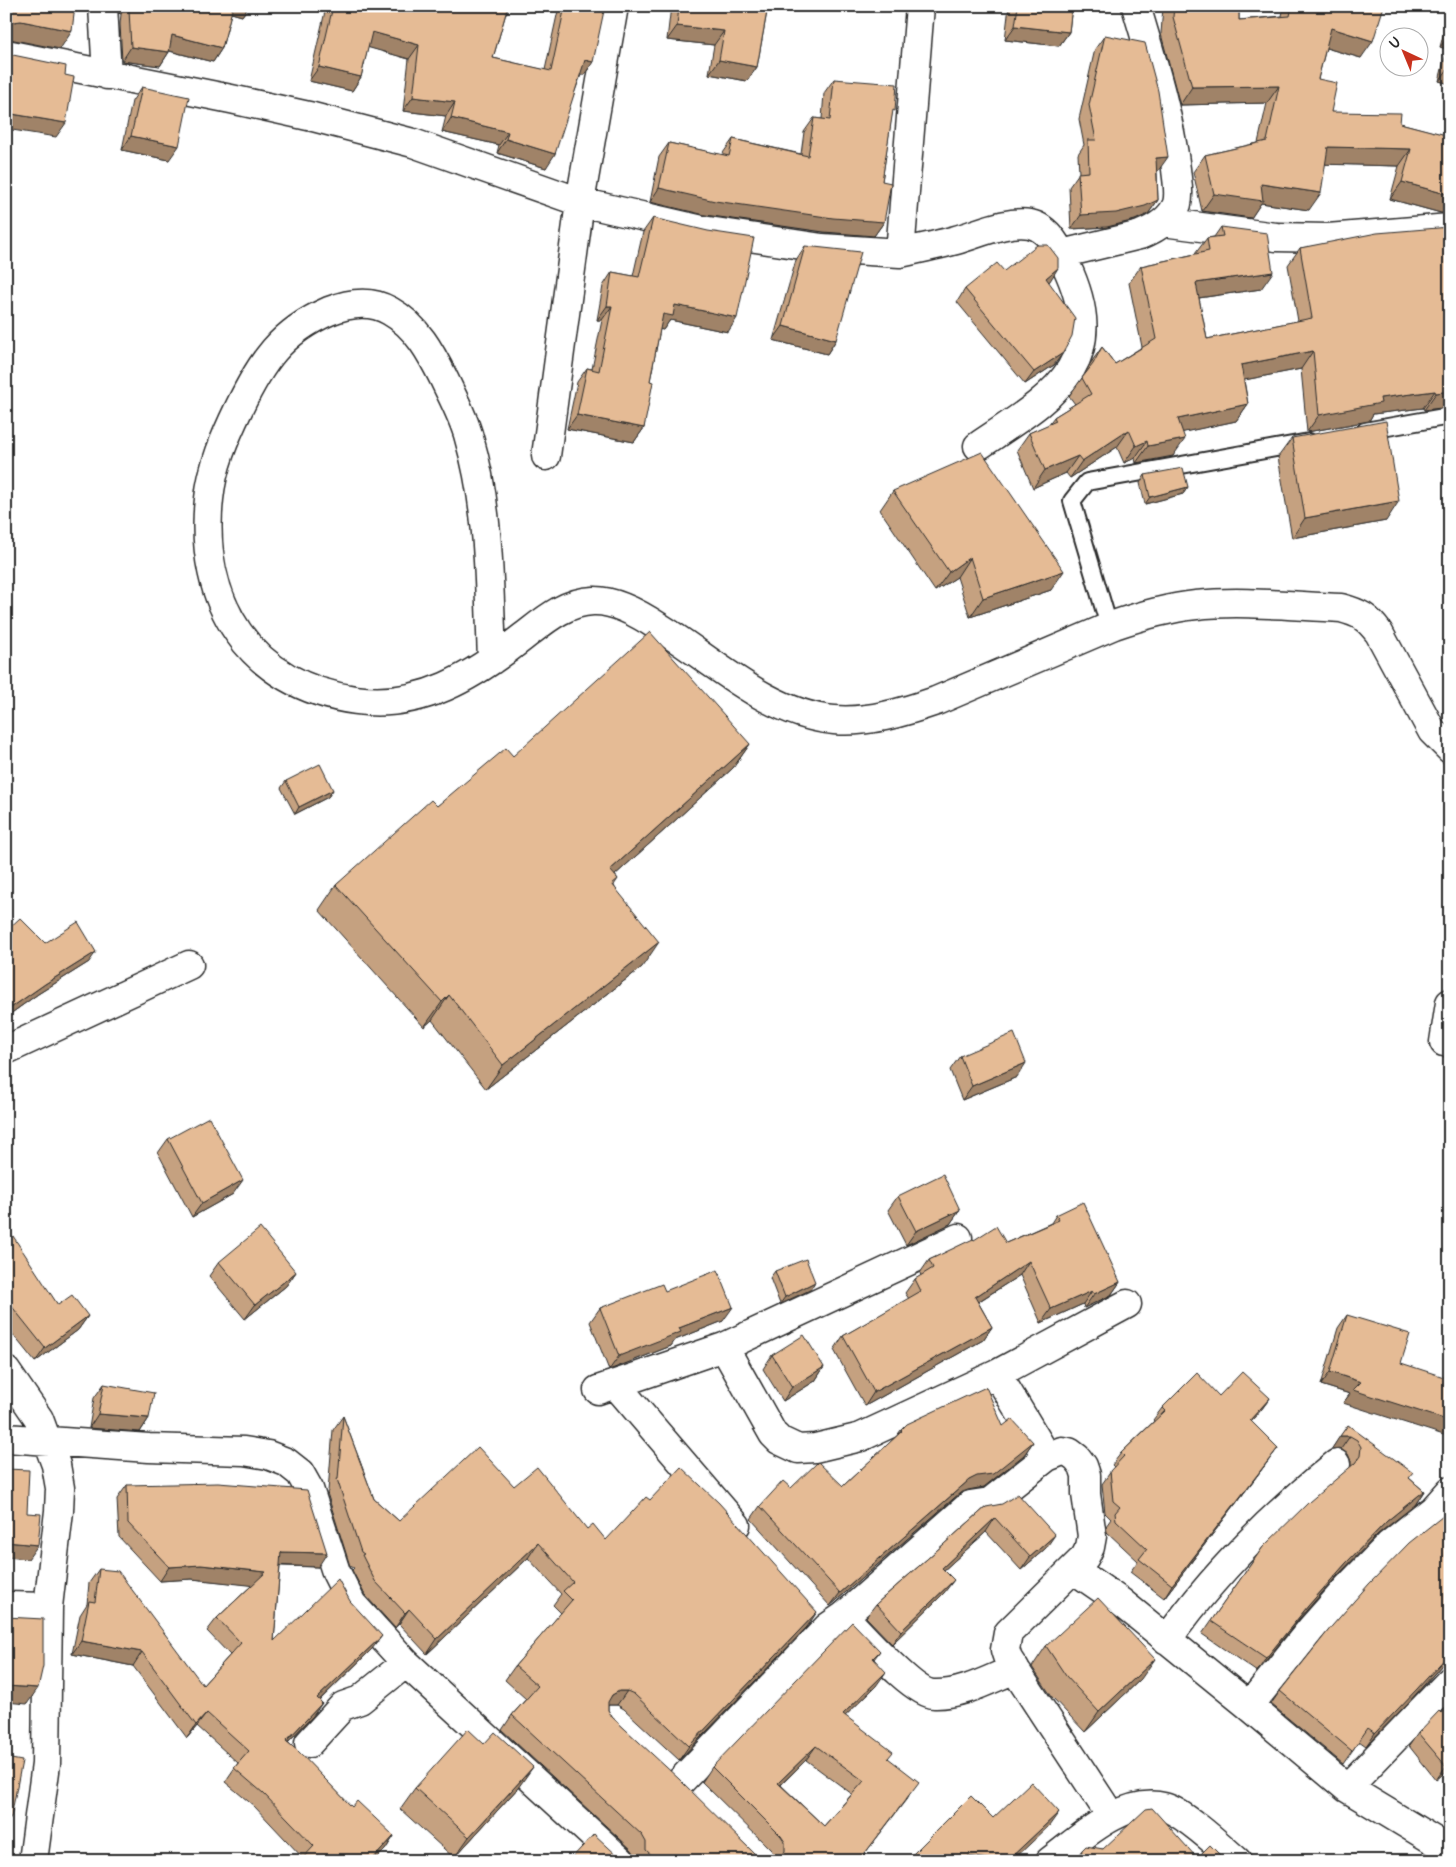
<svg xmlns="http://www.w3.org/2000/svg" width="1456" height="1867" font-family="Pangolin,sans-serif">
<rect width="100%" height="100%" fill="#fff"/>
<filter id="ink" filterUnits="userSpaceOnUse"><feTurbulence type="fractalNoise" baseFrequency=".02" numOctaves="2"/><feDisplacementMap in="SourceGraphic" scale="10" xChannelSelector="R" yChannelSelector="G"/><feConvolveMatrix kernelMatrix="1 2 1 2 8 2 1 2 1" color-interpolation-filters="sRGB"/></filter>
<g filter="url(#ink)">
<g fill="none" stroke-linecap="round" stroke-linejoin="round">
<defs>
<path id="service" d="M1365 431 1450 416
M1109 626 1072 501 1087 482 1309 442"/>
<path id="minor" d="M103 6 107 75
M6 54 231 99 313 117 413 143 580 202 614 6
M1163 222 1276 237 1328 238 1450 228
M900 253C919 249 938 245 956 240 978 234 1006 220 1030 224 1049 228 1059 249 1066 265 1113 365 1052 396 978 446
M1061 254 1140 235C1155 229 1171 220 1177 204 1180 193 1177 180 1176 169 1169 113 1152 60 1136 6
M546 456 580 202 702 230 822 248 900 253 920 6
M492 660C489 586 490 509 469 438 464 418 453 398 444 379 431 353 417 326 390 311 371 300 349 303 329 311 281 332 261 362 239 408 225 437 212 467 209 499 198 602 249 685 356 700 421 709 474 676 523 637 544 621 565 602 593 601 615 600 641 615 659 627 711 659 770 715 834 720 868 723 904 712 936 701L1114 625C1140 616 1168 608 1196 605 1243 600 1293 606 1341 608 1360 613 1367 617 1379 633L1432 731 1450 749
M1444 1042 1450 1003
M6 1050 189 965
M724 1347 773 1434 779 1440 798 1449 815 1448 861 1437 997 1374 1127 1304
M6 1371 39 1419 56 1465 60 1488 59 1511 48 1607 46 1764 33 1861
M997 1374 1047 1457
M615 1384 736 1525
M598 1390 724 1347 958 1238
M6 1438 149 1448 244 1451 268 1455 286 1462 300 1473 309 1489 336 1572 352 1604 406 1663 621 1861
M1073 1569 1121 1602 1249 1706 1311 1629 1348 1587 1389 1545 1433 1510 1450 1491
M6 1606 48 1607
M852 1625C867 1640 915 1694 934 1694 962 1695 990 1679 1015 1669
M1167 1640C1214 1573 1272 1516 1336 1464
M1249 1706 1347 1788 1448 1849
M309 1743 343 1706 360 1700 406 1663
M680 1782 828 1627 844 1616 970 1505 990 1502 1047 1457 1062 1451 1069 1452 1077 1458 1083 1466 1086 1475V1494L1092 1536 1090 1547 1085 1557 1008 1633 1005 1650 1008 1659 1111 1816
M1347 1788 1450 1681
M1050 1861C1080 1839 1123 1797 1164 1807 1182 1811 1221 1847 1237 1861"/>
</defs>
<use href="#service" stroke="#2b2b2b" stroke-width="20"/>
<use href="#minor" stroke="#2b2b2b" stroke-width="31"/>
<use href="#service" stroke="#fff" stroke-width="16"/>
<use href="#minor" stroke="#fff" stroke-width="28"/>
</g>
<path fill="#c5a180" stroke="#2b2b2b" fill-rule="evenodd" d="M119 6H249L242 16 231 13 222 48 213 62 169 51V52L160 66 122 61 120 24 121 14 119 13Z
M324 6H508L493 58 545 70 559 6H605L584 75H581L546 168 497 153 499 145 442 132 446 116 403 111 409 59 368 47 361 77 352 91 309 81 326 7Z
M671 6H768L757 67 747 81 709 74 714 45 667 40Z
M1009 6H1072L1069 32 1059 46 1005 40Z
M1163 6H1239V20L1282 16 1284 6H1384L1361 58 1326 48 1318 79 1331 112 1400 123 1448 136 1450 126V213H1441L1390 199 1399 166 1325 164 1309 210 1261 203 1251 218 1202 211 1193 172 1205 155 1258 143 1267 103 1180 105 1161 34Z
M1450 10V84L1439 81 1447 49 1440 47Z
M1105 35 1158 171H1157L1158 200 1148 214 1135 220 1107 227 1071 229 1069 187 1079 173 1078 154 1084 145 1079 119 1095 49Z
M834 79 892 114 882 181 884 222 874 236 824 232 705 215 650 202 659 157 669 143 723 155V153L733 139 801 154 804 132 814 118 822 119 824 93Z
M142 87 169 160 122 150 132 101Z
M653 218 728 332 670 320 663 330 660 329 650 381 644 428 634 442 567 429 577 382 587 368 592 369 602 320H597L603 286 612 272 633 276 643 232Z
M1221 227 1261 289 1199 298 1207 339 1298 321 1288 265 1300 248 1450 227V407L1424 410 1423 408 1373 414 1369 421 1307 432 1301 369 1244 380 1248 404 1236 421 1183 432 1173 456 1136 463 1135 458 1124 463 1117 447 1070 478 1066 473 1033 488 1017 450 1029 433 1048 425 1054 417 1075 404 1069 396 1085 374 1090 364 1102 347 1115 364 1142 347 1129 283 1141 266 1195 254 1207 238 1214 237Z
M805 246 836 340 827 354 773 340 796 260Z
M1004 271 1050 281 1048 282 1054 365 1025 384 957 302 965 289Z
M1292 438 1386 521 1292 538 1278 457Z
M1145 475 1188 487 1183 494 1145 504 1140 483Z
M893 491 1051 590 970 617 957 577 935 591 880 510Z
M750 744 733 768 615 875 618 879 614 885 642 967 486 1089 432 1020 424 1027 319 910 336 885 437 806 513 756Z
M286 781 333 790 328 797 295 814 281 788Z
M6 931 45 943 89 962 38 994 6 1017Z
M960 1056 1017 1077 962 1100 950 1070Z
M168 1139 233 1194 192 1217 158 1153Z
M898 1196 960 1210 950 1224 906 1245 888 1210Z
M1056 1215 1120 1282 1111 1295 1084 1308 1083 1304 1041 1323 1020 1275 978 1302 992 1327 983 1340 865 1406 834 1350 843 1336 909 1299 905 1293 915 1279 921 1276 920 1273 929 1260 974 1240 1006 1243 1051 1223Z
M6 1236 58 1305 88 1316 78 1330 35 1362 6 1326Z
M219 1262 296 1272 286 1286 245 1319 209 1276Z
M775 1271 810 1290 780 1304 770 1278Z
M600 1308 723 1321 675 1340 671 1346 609 1370 590 1322Z
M1347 1315 1401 1363 1343 1403 1350 1394 1321 1385 1338 1328Z
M772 1355 824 1367 815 1381 783 1401 763 1369Z
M104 1384 149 1418 140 1432 89 1428 94 1398Z
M1219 1396 1270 1398 1261 1410 1251 1421 1269 1460 1164 1598 1130 1572 1138 1561 1107 1532 1106 1526 1111 1519 1105 1513 1102 1484 1114 1467 1112 1465 1121 1453 1154 1421 1153 1420 1162 1408Z
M343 1416 374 1499 399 1521 514 1486 606 1540 807 1627 679 1760 624 1709 617 1705H608V1710L612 1717 759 1858 764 1861H636V1856L632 1850 502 1730 512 1715 526 1699 505 1680 515 1666 561 1613 553 1605 561 1594 528 1558 427 1654 399 1624 395 1628 365 1595 352 1570 354 1568 350 1566 327 1493 328 1491 333 1430Z
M1348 1425 1424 1491 1415 1505 1378 1534 1337 1576 1299 1619 1257 1672 1202 1634 1263 1547 1351 1467V1461L1348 1454 1341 1449 1331 1450Z
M1003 1426 1033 1442 1024 1455 984 1487 968 1490 960 1493 830 1606 751 1519 760 1506 791 1488 843 1486 896 1437 901 1430Z
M127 1485 318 1567 280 1566 274 1641 372 1649 320 1700 313 1716 288 1742 352 1807 394 1836 385 1850 374 1861H300L303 1858 254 1806 225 1782 238 1763 197 1726 187 1738 133 1666 72 1654 80 1615 87 1604 89 1583 99 1569 203 1685 230 1655 207 1631 217 1618 252 1585 192 1579 160 1581 119 1537 117 1499Z
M986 1507 1046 1548 1021 1570 986 1532 944 1570V1593L892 1644 866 1617 876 1604Z
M1450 1514V1656L1408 1703 1366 1746 1359 1741 1343 1764 1271 1704 1280 1691Z
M1046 1646 1141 1679 1085 1732 1052 1697 1032 1667Z
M880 1651 874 1659 876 1686 845 1716 888 1758 909 1796 859 1861H775V1856L771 1850 702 1782 712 1767ZM806 1760 852 1794 824 1826 781 1785Z
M1441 1713 1450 1768 1436 1780 1409 1746 1418 1733Z
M415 1788H518L454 1858 400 1809Z
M1103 1849 1197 1858 1226 1861H1074L1082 1850Z"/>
<path fill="#a08368" stroke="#2b2b2b" d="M124 6H126L121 14 119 13Z
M229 6H249L242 16 225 11Z
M21 21 72 31 60 49 9 39H6V27L13 22Z
M677 26 724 31 714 45 667 40Z
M1015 26 1069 32 1059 46 1005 40Z
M1331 28 1373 41 1361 58 1319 46Z
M372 32 419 45 409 59 363 46Z
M1450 34V46L1447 49 1440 47Z
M172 35 222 48 213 62 162 49Z
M131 47 169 52 160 66 122 61Z
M585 60 593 62 584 75 576 74Z
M719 60 757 67 747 81 709 74Z
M1450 66V84L1439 81Z
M319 67 361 77 352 91 309 81Z
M1279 86 1267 103 1180 105 1192 87Z
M413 97 455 102 446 116 403 111Z
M6 113 66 123 56 137 6 129Z
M451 118 508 132 499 145 442 132Z
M131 136 179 146 169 160 122 150Z
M506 139 555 154 546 168 497 153Z
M1328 147 1411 149 1399 166 1316 164Z
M1168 157 1158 171 1146 172 1156 158Z
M1402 182 1450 195V213H1441L1390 199Z
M1261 184 1321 193 1309 210 1261 203 1251 218 1202 211 1214 194Z
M659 188 884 222 874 236 824 232 705 215 650 202Z
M1158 200 1148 214 1135 220 1107 227 1071 229 1081 215Z
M1058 268 1050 281 1037 291 1046 278Z
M1273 272 1261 289 1184 300 1196 283Z
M675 305 737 318 728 332 670 320 663 330 653 328 663 314Z
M607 306H612L602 320H597Z
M783 326 836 340 827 354 773 340Z
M1313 351 1301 369 1229 383 1241 365Z
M1063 353 1054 365 1025 384 1034 372Z
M1435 391 1423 408 1373 414 1369 421 1307 432 1319 415 1380 398Z
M1450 391V407L1424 410 1436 393Z
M1248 404 1236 421 1166 436 1178 419Z
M577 415 644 428 634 442 567 429Z
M1129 430 1117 447 1070 478 1082 461Z
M1185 439 1173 456 1136 463 1148 446Z
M1147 441 1135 458 1124 463 1136 446Z
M1078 456 1066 473 1033 488 1045 470Z
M1188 487 1183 494 1145 504 1150 497Z
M1399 501 1386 521 1292 538 1305 518Z
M970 557 957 577 935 591 949 572Z
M1064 571 1051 590 970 617 983 598Z
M750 744 733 768 593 895 610 870Z
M333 790 328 797 295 814 299 807Z
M659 942 642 967 486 1089 503 1065Z
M96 952 89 962 38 994 6 1017 12 1007 45 984Z
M449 995 432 1020 424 1027 442 1002Z
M1026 1063 1017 1077 962 1100 972 1086Z
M243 1180 233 1194 192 1217 202 1203Z
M960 1210 950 1224 906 1245 916 1231Z
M1029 1261 1020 1275 965 1310 975 1297Z
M296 1272 286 1286 245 1319 255 1305Z
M815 1282 810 1290 780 1304 785 1297Z
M1120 1282 1111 1295 1084 1308 1094 1294Z
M1092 1291 1083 1304 1041 1323 1051 1309Z
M733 1307 723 1321 675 1340 671 1346 609 1370 619 1356 679 1328Z
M88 1316 78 1330 35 1362 45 1348Z
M992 1327 983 1340 865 1406 874 1392Z
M824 1367 815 1381 783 1401 792 1387Z
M1330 1372 1361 1382 1450 1421V1437L1343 1403 1350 1394 1321 1385Z
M1270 1398 1261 1410 1241 1432 1250 1420Z
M98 1414 149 1418 140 1432 89 1428Z
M1340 1436H1350L1341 1449 1331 1450Z
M1033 1442 1024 1455 984 1487 968 1490 960 1493 830 1606 840 1593 969 1480Z
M1278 1448 1269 1460 1164 1598 1172 1585Z
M1424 1491 1415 1505 1378 1534 1337 1576 1299 1619 1257 1672 1266 1658 1308 1606 1346 1563 1387 1521Z
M995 1518 986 1532 932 1581 942 1568Z
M1055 1535 1046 1548 1021 1570 1030 1557Z
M6 1542 38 1545 28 1559 6 1557Z
M538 1543 528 1558 427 1654 437 1639Z
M281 1552 327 1553 318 1567 272 1565Z
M201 1565 266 1572 257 1586 192 1579 160 1581 169 1567Z
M954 1580 944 1593 892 1644 901 1631Z
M409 1609 399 1624 395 1628 405 1613Z
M817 1612 807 1627 679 1760 689 1746Z
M382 1636 372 1649 308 1711 317 1698Z
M81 1641 142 1652 133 1666 72 1654Z
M1450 1653V1656L1408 1703 1366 1746 1375 1733Z
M1155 1659 1141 1679 1085 1732 1099 1712Z
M886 1672 876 1686 833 1728 843 1714Z
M6 1686 38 1688 27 1704 6 1702Z
M619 1691H627L617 1705H609L602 1709 612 1695Z
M322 1703 313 1716 276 1754 286 1741Z
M207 1713 197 1726 187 1738 196 1725Z
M816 1746 806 1760 768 1797 778 1783Z
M1450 1763V1768L1436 1780 1446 1766Z
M533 1767 518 1788 454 1858 469 1837Z
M1059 1812 1049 1826 1012 1861H1007Z
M6 1816 11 1817 6 1824Z
M394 1836 385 1850 374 1861H371Z
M968 1856 1001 1861H964Z"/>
<path fill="#e5bb95" stroke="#2b2b2b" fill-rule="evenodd" d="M6 6H75L72 31 21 21 13 22 6 27Z
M130 6H233L222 48 172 35 169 52 131 47 129 10Z
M333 6H508L493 58 551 71 565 6H605L593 62 585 60 555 154 506 139 508 132 451 118 455 102 413 97 419 45 372 32 361 77 319 67Z
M679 6H768L757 67 719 60 724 31 677 26Z
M1018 6H1072L1069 32 1015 26Z
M1174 6H1239V20L1290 16 1292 6H1384L1373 41 1331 28 1318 79 1337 83 1331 112 1401 113 1400 123 1450 136V195L1402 182 1411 149 1328 147 1321 193 1261 184 1263 201 1214 194 1205 155 1267 141 1279 86 1192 87 1173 17Z
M1105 35 1145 43 1158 91 1168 157 1156 158 1158 200 1145 206 1116 213 1081 215 1078 173 1089 172 1088 140H1096L1089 105Z
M6 51 13 55 66 66 65 75 74 77 66 123 6 113Z
M834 79 897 84 895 111 893 110 882 181 891 183 884 222 833 218 715 201 659 188 669 143 729 156 733 139 808 156 814 118 830 120Z
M142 87 189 97 179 146 131 136Z
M653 218 708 231 754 238 737 318 675 305 673 316 663 314 650 381 653 382 644 428 577 415 587 368 599 371 612 306H607L612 272 639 277Z
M1221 227 1267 233 1273 272 1196 283 1207 339 1312 318 1300 248 1377 233 1450 227V391L1436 393 1435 391 1380 398 1381 403 1319 415 1313 351 1241 365 1248 404 1178 419 1185 439 1148 446 1147 441 1136 446 1129 430 1082 461 1078 456 1045 470 1029 433 1056 421 1054 417 1091 394 1082 378 1093 364 1102 347 1115 364 1156 339 1141 266 1209 251 1207 238 1223 236Z
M1037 245H1048L1058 258V268L1046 278 1075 318 1072 336 1063 353 1034 372 965 289 997 263 1004 271Z
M805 246 861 252 836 340 783 326Z
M1386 421 1399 501 1305 518 1292 438Z
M982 452 1064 571 983 598 970 557 949 572 893 491Z
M1183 468 1188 487 1150 497 1145 475Z
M650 632 750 744 610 870 618 879 612 884 659 942 503 1065 449 995 442 1002 336 885 431 800 437 806 506 748 513 756Z
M320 764 333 790 299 807 286 781Z
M20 918 45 943 78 922 96 952 45 984 12 1007 6 998V931Z
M1014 1033 1026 1063 972 1086 960 1056Z
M209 1117 243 1180 202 1203 168 1139Z
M943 1174 960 1210 916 1231 898 1196Z
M1083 1202 1120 1282 1094 1294 1092 1291 1051 1309 1029 1261 975 1297 992 1327 874 1392 843 1336 921 1291 915 1279 933 1268 929 1260 973 1239 974 1240 996 1226 1006 1243 1059 1220 1056 1215Z
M260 1228 296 1272 255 1305 219 1262Z
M6 1236H13L58 1305 72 1295 88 1316 45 1348 6 1299Z
M806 1259 815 1282 785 1297 775 1271Z
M718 1270 733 1307 679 1328 681 1332 619 1356 600 1308 662 1284 665 1291Z
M1347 1315 1410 1334 1401 1363 1450 1379V1421L1353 1390 1361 1382 1330 1372Z
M804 1335 824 1367 792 1387 772 1355Z
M1242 1372 1270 1398 1250 1420 1278 1448 1172 1585 1139 1559 1147 1549 1116 1520 1115 1513 1120 1507 1113 1501 1110 1471 1124 1456 1121 1453 1165 1411 1162 1408 1197 1373 1219 1396Z
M104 1384 154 1393 149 1418 98 1414Z
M986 1387 1003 1426 1012 1419 1033 1442 993 1474 977 1476 969 1480 840 1593 760 1506 783 1481 791 1488 818 1462 843 1486 902 1431 901 1430 907 1424Z
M343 1416 374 1499 399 1521 478 1447 514 1486 537 1467 587 1529 593 1524 606 1540 646 1497 650 1500 681 1467 719 1503 817 1612 689 1746 634 1694 627 1691H619L612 1695 608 1702V1710L612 1717 679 1779 759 1858 764 1861H658L646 1850V1842L642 1835 512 1715 538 1686 515 1666 572 1600 563 1591 573 1582 538 1543 437 1639 409 1609 405 1613 375 1581 362 1555 364 1554 361 1552 337 1479H338Z
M1348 1425 1413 1473 1409 1478 1424 1491 1387 1521 1346 1563 1308 1606 1266 1658 1211 1621 1263 1547 1309 1502 1355 1463 1360 1456 1361 1447 1357 1440 1350 1436H1340Z
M6 1469 29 1470 27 1513 41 1514 38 1545 6 1542Z
M218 1483 307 1490 327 1553 281 1552 274 1641 338 1579 350 1601 382 1636 317 1698 322 1703 286 1741 298 1751 352 1807 357 1801 394 1836 371 1861H300L314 1846 263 1793 234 1768 249 1751 207 1713 196 1725 142 1652 81 1641 89 1601 95 1602 99 1569 118 1571 203 1685 241 1643 217 1618 266 1572 201 1565 169 1567 128 1523 127 1485Z
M1018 1494 1055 1535 1030 1557 995 1518 942 1568 954 1580 901 1631 876 1604 986 1507 1002 1504Z
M1448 1512 1450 1514V1653L1417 1689 1375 1733 1368 1728 1352 1751 1280 1691 1332 1626 1369 1584 1409 1543Z
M1098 1598 1155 1659 1099 1712 1066 1676 1046 1646Z
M6 1617 43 1619V1666L38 1688 6 1686Z
M852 1622 880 1651 873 1658 886 1672 843 1714 893 1752 888 1758 919 1782 859 1861H776L781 1858 785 1851V1842L781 1836 712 1767ZM816 1746 864 1781 824 1826 778 1783Z
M1450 1706V1763L1446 1766 1418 1733 1439 1711 1441 1713Z
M468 1729 484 1744 495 1732 533 1767 469 1837 415 1788Z
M6 1758 22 1761 11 1817 6 1816Z
M1031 1782 1059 1812 1007 1861H1001L968 1856 974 1861H906L971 1796 993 1818Z
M1152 1808 1197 1858 1210 1845 1226 1861H1080L1082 1850 1086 1846 1103 1849 1146 1809Z
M594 1834 621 1859 624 1861H569Z"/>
</g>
<rect width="1456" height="1867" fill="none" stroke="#fff" stroke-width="25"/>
<rect x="12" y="12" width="1431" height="1842" fill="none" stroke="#2b2b2b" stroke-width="2" filter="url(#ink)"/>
<g transform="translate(1404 52) rotate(316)"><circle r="24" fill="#ffffff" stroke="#aaaaaa"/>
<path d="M0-4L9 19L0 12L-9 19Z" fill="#c8321e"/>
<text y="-8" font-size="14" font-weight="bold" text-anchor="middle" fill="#2b2b2b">U</text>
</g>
</svg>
